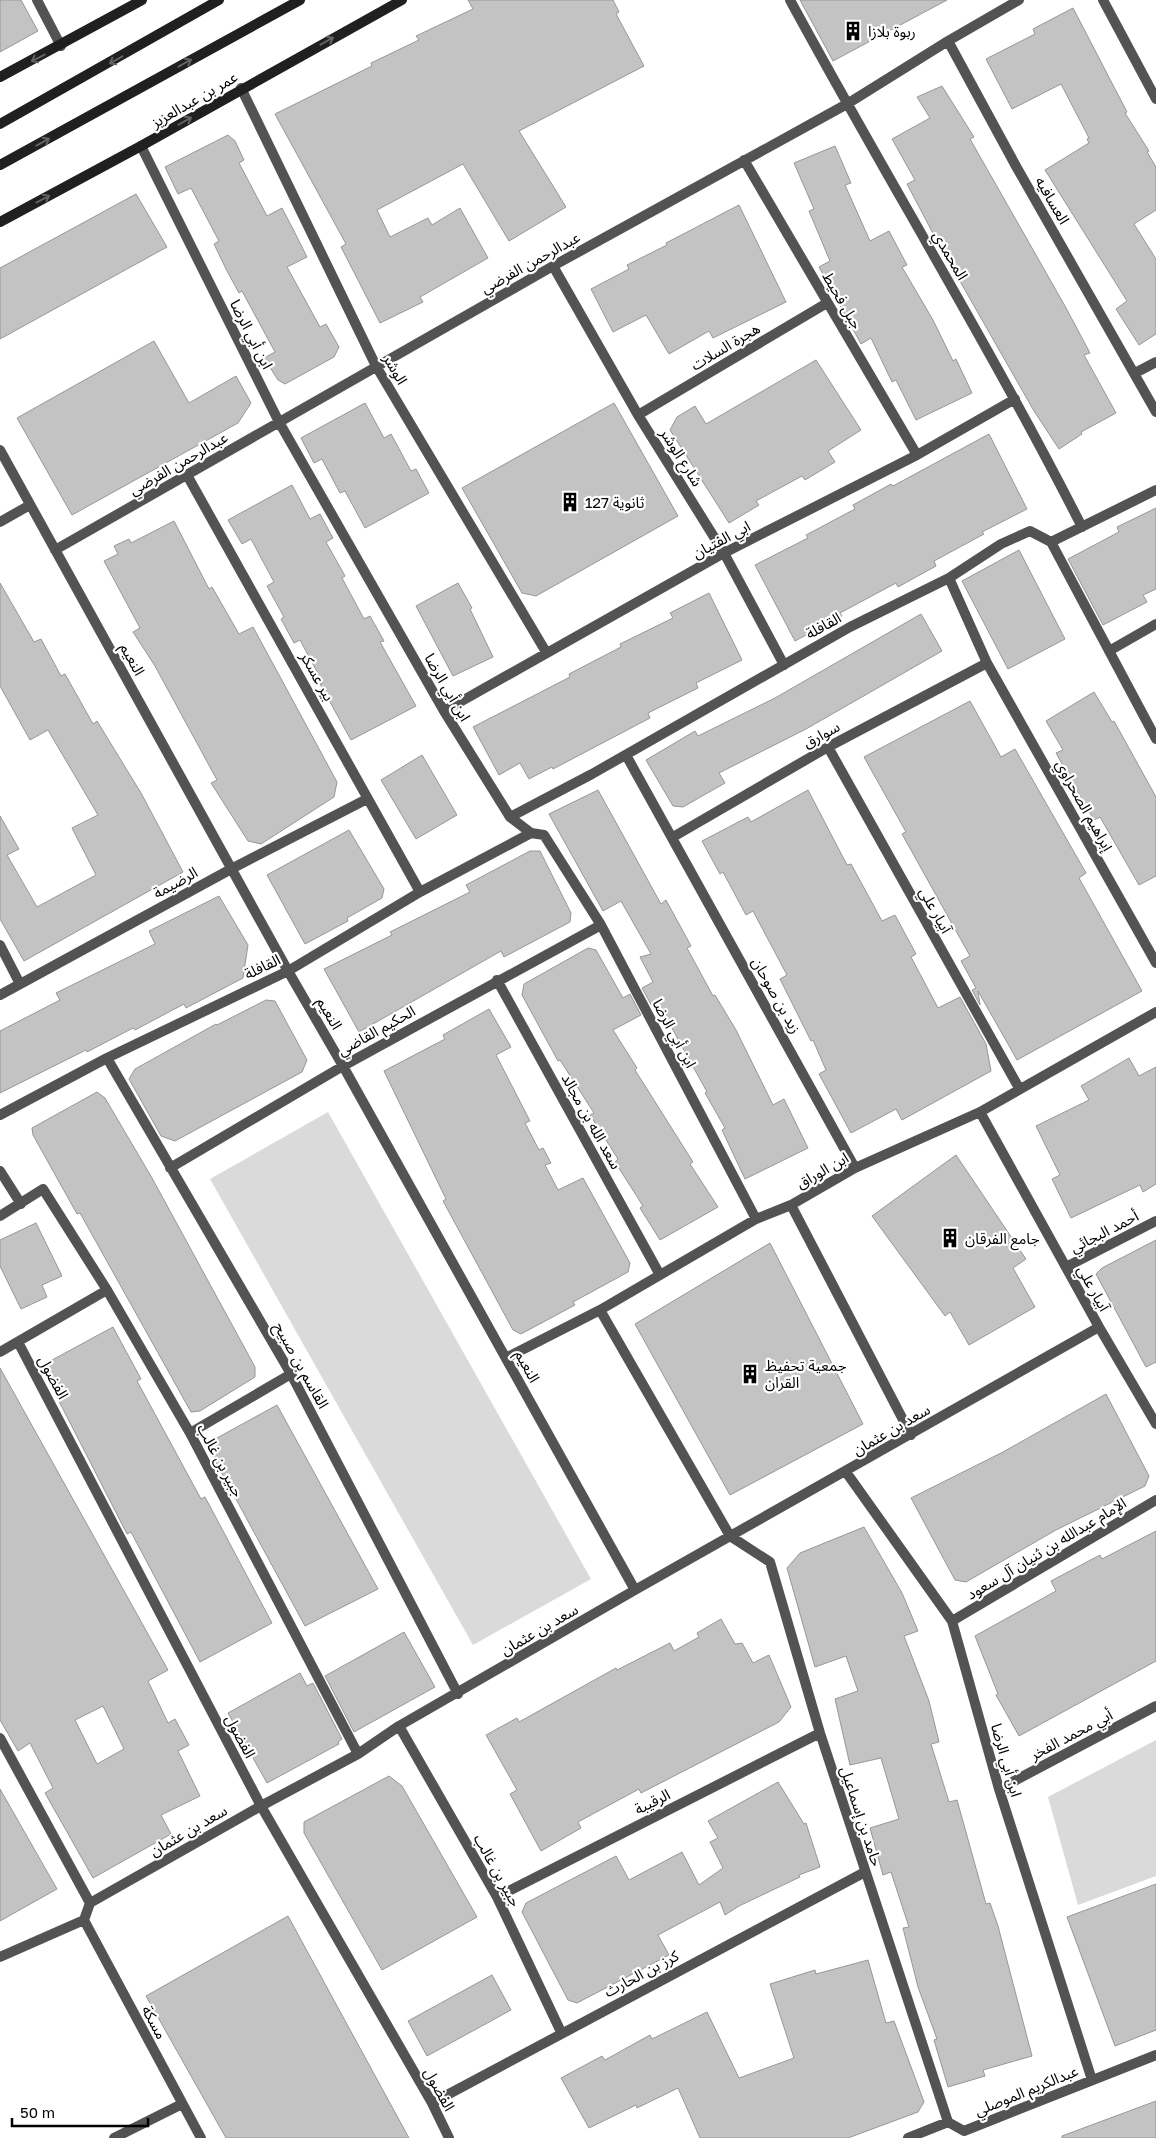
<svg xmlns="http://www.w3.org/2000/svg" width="1156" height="2138" font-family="'Golos Text','Noto Sans Arabic',sans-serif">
<rect width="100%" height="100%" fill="#fff"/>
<path fill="#dadada" d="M328 1112 591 1579 473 1645 210 1179Z
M1156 1740V1876L1078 1905 1048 1797Z"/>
<path fill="#c3c3c3" stroke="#979797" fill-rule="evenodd" d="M0 0H21L38 31 0 52Z
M468 0H613L619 12 616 14 644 66 519 131 566 207 509 241 463 164 377 210 390 237 428 218 432 225 460 208 488 258 420 297 423 302 380 323 341 247 346 244 275 114 372 66 371 63 419 40 416 36 473 9Z
M800 0H947L833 61Z
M1073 8 1127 112 1125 113 1149 151 1147 152 1156 167V210L1134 224 1156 259V334L1139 345 1116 309 1127 301 1045 170 1089 143 1087 139 1089 138 1061 84 1012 109 986 59 1035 34 1033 29Z
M942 86 974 137 970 139 1065 306 1090 353 1084 355 1116 413 1081 432 1082 434 1059 449 1034 411 937 241 907 184 915 180 892 139 930 118 917 97Z
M228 135 235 141 244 160 239 163 267 216 282 208 294 231 307 257 287 267 320 327 326 324 339 347 334 357 285 384 278 380 264 358 275 352 242 291 239 293 226 269 214 244 219 241 191 188 178 194 165 167Z
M835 146 851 183 845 185 870 241 889 231 907 265 902 267 933 320 953 361 956 359 972 393 916 420 896 380 892 382 871 338 861 344 819 267 830 261 809 211 814 209 794 163Z
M136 194 167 247 0 339V268Z
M739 205 786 302 713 338 709 331 669 354 646 315 613 332 591 289 629 269 627 265 667 245 666 243Z
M154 341 189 403 236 376 251 403 238 423 72 515 17 418Z
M816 360 861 430 828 451 835 462 805 480 802 476 756 501 759 505 729 523 670 430 677 417 695 406 706 424Z
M365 403 384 438 391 434 411 471 416 469 429 493 365 528 345 491 340 493 322 459 314 463 301 438Z
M614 403 678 516 536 596 522 593 462 488Z
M989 434 1027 509 982 532 984 534 934 561 936 566 898 587 896 583 840 613 842 616 795 641 755 565 808 538 806 535 855 509 853 505 891 484 893 486Z
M292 485 310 519 320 514 333 538 326 542 345 576 342 578 364 619 370 616 384 641 380 642 416 706 351 740 320 684 323 683 300 640 294 643 281 619 284 617 267 586 274 582 251 539 242 544 228 520Z
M1156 508V589L1143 595 1147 602 1103 625 1068 559 1119 532 1117 527Z
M174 521 209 589 212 587 239 634 253 627 337 782 334 797 261 844 248 841 211 783 217 780 155 666 133 632 140 628 104 561 118 554 114 546 129 539 131 543Z
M1019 550 1065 639 1008 669 962 581Z
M0 583 34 642 41 639 61 676 65 674 93 724 97 721 141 793 183 872 24 961 0 919V816L19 849 7 855 37 907 96 875 72 828 98 815 48 730 30 740 0 686Z
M458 583 472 608 470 609 493 657 453 676 416 606Z
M709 593 742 660 696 683 698 688 648 713 650 718 553 769 552 767 529 779 520 763 499 775 473 727 570 677 569 674 621 647 620 644 673 618 670 613Z
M921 614 942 651 806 729 719 773 725 783 683 807 673 806 646 760 695 731 698 736 775 698Z
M1094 692 1112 722 1114 721 1156 797V876L1139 885 1100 817 1094 820 1077 791 1056 753 1063 750 1046 721Z
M970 701 1001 757 1015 749 1086 873 1079 878 1142 991 1017 1060 978 991 980 1005 972 990 976 988 961 961 970 956 902 834 906 832 864 757Z
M422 755 457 815 416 839 381 780Z
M598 790 661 904 666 900 691 946 687 948 713 996 715 995 736 1030 773 1105 784 1099 808 1148 745 1179 722 1130 725 1128 705 1093 707 1092 662 1010 660 1011 657 1006 653 1008 642 988 653 982 640 957 651 954 621 901 603 911 549 814Z
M808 790 847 865 851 864 882 921 895 915 916 954 911 957 938 1008 960 997 986 1044 991 1071 902 1120 896 1109 851 1133 819 1074 826 1070 813 1040 811 1041 780 979 787 975 753 911 746 915 723 872 720 874 702 841 748 817 751 822Z
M349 830 384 889 382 898 347 918 348 921 305 944 267 875Z
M530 851H540L571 913 570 922 504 957 501 951 359 1032 324 969 392 935 390 932 470 892 466 885Z
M219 896 248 945 243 978 186 1008 184 1004 135 1030 133 1028 87 1052 86 1050 0 1093V1031L60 1000 56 993 155 944 149 931Z
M588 948 596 950 623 998 630 994 641 1015 613 1030 637 1068 635 1070 693 1162 690 1164 718 1207 660 1240 640 1208 643 1206 615 1162 618 1159 590 1115 594 1113 560 1060 558 1061 522 995 524 984Z
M266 1000 275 1001 307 1060 302 1072 175 1141 161 1136 129 1079 135 1069 216 1024 217 1025Z
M489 1009 511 1047 496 1055 530 1121 525 1123 539 1150 543 1148 551 1163 545 1165 558 1190 583 1178 630 1263 628 1272 573 1302 575 1305 521 1334 513 1330 443 1201 446 1199 384 1071 445 1039 443 1035Z
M1129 1058 1139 1076 1156 1067V1184L1143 1192 1140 1185 1071 1218 1052 1179 1060 1175 1036 1126 1089 1100 1081 1086Z
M97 1092 105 1098 152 1178 255 1367V1377L200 1411 191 1412 80 1213 77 1214 33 1135 32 1128Z
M956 1155 1026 1259 1013 1268 1035 1307 969 1345 950 1312 945 1316 872 1216Z
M36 1223 62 1276 42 1285 47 1297 21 1309 0 1266V1240Z
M1156 1240V1362L1146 1367 1096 1274 1102 1268Z
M770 1243 863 1424 730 1495 635 1324Z
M113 1327 141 1379 137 1381 201 1499 205 1497 272 1623 200 1662 131 1532 127 1534 41 1366Z
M0 1368 168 1670 148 1681 168 1723 175 1719 189 1745 178 1751 200 1796 161 1815 171 1834 93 1878 45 1793 53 1788 30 1743 18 1751 0 1720ZM103 1706 124 1749 97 1764 75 1720Z
M1106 1394 1149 1476 1145 1486 1056 1530 966 1582 955 1580 911 1498 1003 1452Z
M277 1405 378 1589 305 1626 206 1444Z
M864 1527 902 1593 918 1631 904 1636 929 1701 939 1742 931 1744 949 1802 957 1800 986 1904 990 1903 998 1926 1032 2056 983 2070 985 2076 948 2087 934 2040 937 2039 918 1987 903 1928 909 1927 891 1872 883 1875 870 1828 899 1819 881 1758 850 1765 835 1699 858 1691 846 1656 815 1667 787 1568 800 1553Z
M1156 1531V1661L1019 1736 996 1695 998 1694 975 1636 1056 1591 1051 1581 1100 1555 1102 1559Z
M721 1619 735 1644 742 1643 753 1663 769 1655 791 1707 779 1722 641 1793 639 1789 578 1822 581 1828 541 1851 510 1794 517 1790 486 1735 517 1718 519 1722 616 1668 617 1670 670 1643 674 1651 699 1637 697 1633Z
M404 1632 435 1687 354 1732 325 1676Z
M300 1673 307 1686 313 1683 342 1739 338 1742 339 1744 267 1783 228 1713Z
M389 1776 402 1786 477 1917 382 1970 304 1833V1822Z
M778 1782 804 1824 806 1823 820 1867 799 1875 800 1877 739 1906 725 1915 720 1902 658 1935 669 1955 577 2003 568 2000 522 1912 526 1903 616 1856 629 1880 682 1852 699 1885 723 1868 710 1842 718 1838 708 1821Z
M0 1789 57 1889 0 1921Z
M1156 1884V2030L1115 2046 1067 1917Z
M288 1916 409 2138H226L146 1996Z
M868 1960 886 2023 894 2021 924 2102 918 2112 848 2138H700L678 2088 637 2108 636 2105 589 2128 561 2078 602 2056 605 2060 650 2035 652 2039 707 2012 739 2078 794 2058 770 1984 815 1970 816 1974Z
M492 1975 511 2010 427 2056 408 2021Z
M1156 2101V2138H1062V2136Z"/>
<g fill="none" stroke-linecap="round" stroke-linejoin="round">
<path stroke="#535353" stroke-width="10" d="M37 0 61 46
M790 0C886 177 991 348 1082 527
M1103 0 1156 99
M948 41 1017 168 1156 412
M241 88 376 366 546 652
M141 146 279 422 444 711 510 817 531 833 544 835 601 925 756 1219
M744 160 917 455
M553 266 638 415 724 553 784 665
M1135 373 1156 362
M638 415 827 303
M0 450 288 971 343 1066 635 1590
M187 475 420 892
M0 522 30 505
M1051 542 1156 739
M55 550 553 266 847 104 948 41 1019 0
M949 578 987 663 1156 963
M1109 651 1156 624
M444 711 724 553 917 455 1015 399
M828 747 1019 1088
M626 755 855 1168
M510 817 592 774 850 627 949 578 1001 544 1030 531 1051 542 1156 490
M673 837 828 747 987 663
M0 945 20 984
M497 980 660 1275
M0 995 233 868 367 799
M107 1058 291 1374 458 1694
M980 1112 1099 1327 1156 1424
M0 1115 107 1058 288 971 420 892 531 833
M170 1168 343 1066 601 925
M0 1171 21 1204
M791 1205 911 1435
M0 1216 43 1189 107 1290 190 1433 358 1754
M1066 1267 1156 1221
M600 1310 730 1536 770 1562 820 1733 948 2122
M18 1342 261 1806 432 2103 449 2138
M0 1352 107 1290
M506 1358 600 1310 756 1219 791 1205 855 1168 980 1112 1156 1012
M190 1433 291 1374
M846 1472 952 1621 999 1789 1092 2080
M952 1621 1156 1500
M399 1726 497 1897 561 2032
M0 1738 90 1903
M999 1789 1156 1706
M497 1897 820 1733
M84 1920 201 2138
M0 1957 84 1920 90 1903 261 1806 358 1754 399 1726 635 1590 1099 1327
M432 2103 865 1872
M114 2138 182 2104
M908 2138 948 2122 964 2131 1156 2055"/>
<path stroke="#202020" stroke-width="10" d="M0 77 142 0
M0 124 219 0
M0 165 300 0
M0 222 141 146 402 0"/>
</g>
<defs><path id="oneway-shaft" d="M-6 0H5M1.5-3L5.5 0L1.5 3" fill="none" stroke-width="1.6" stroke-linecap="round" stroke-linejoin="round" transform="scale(1.25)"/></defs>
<g stroke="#636363">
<use href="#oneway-shaft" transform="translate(327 41) rotate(-29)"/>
<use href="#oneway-shaft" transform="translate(38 58) rotate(153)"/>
<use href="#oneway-shaft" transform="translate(116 60) rotate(150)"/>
<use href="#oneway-shaft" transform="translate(185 63) rotate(-29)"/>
<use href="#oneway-shaft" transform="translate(185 121) rotate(-30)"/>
<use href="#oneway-shaft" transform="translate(43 142) rotate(-29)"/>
<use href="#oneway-shaft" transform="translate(43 199) rotate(-28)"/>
</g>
<defs>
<symbol id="building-bare" viewBox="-9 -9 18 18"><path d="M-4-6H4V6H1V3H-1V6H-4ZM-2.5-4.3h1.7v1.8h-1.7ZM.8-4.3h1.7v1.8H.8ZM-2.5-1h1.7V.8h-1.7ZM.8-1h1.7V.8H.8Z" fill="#000" stroke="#fff" stroke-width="2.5" paint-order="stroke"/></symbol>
</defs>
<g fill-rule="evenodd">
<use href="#building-bare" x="839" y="17" width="28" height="28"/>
<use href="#building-bare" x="556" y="488" width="28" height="28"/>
<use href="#building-bare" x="936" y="1224" width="28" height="28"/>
<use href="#building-bare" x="736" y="1360" width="28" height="28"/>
</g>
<g text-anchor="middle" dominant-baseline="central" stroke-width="4.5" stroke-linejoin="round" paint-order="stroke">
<g font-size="15" fill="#000" stroke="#fff" text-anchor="start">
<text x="868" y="31">ربوة بلازا</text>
<text x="585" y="502">ثانوية 127</text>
<text x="965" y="1238">جامع الفرقان</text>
<text x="765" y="1365">جمعية تحفيظ<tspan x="765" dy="17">القران</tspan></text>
</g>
<g font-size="15" fill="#000" stroke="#fff">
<text transform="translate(194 99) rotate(-30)">عمر بن عبدالعزيز</text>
<text transform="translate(1053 200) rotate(60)">العسافيه</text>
<text transform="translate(951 255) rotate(60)">المحمدي</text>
<text transform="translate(530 262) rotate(-29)">عبدالرحمن الفرضي</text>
<text transform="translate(843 300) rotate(60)">جبل فحيط</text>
<text transform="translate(252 334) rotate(63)">ابن أبي الرضا</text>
<text transform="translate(725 346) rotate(-31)">هجرة السلات</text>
<text transform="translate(396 369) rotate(60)">الوشر</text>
<text transform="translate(682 457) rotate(58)">شارع الوشر</text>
<text transform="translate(178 463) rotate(-30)">عبدالرحمن الفرضي</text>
<text transform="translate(721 539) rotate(-28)">ابي الفتيان</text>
<text transform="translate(823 625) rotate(-29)">القافلة</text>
<text transform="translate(133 659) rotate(61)">النعيم</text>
<text transform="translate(318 676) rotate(61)">بير عسكر</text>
<text transform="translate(448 687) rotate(60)">ابن أبي الرضا</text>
<text transform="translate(821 734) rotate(-29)">سوارق</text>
<text transform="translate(1085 805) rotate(61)">إبراهيم الصحراوي</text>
<text transform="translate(175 882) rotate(-29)">الرضيمة</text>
<text transform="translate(936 910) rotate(61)">آبيار علي</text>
<text transform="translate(262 966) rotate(-26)">القافلة</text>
<text transform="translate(777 995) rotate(61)">زيد بن صوحان</text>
<text transform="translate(330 1013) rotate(60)">النعيم</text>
<text transform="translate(376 1030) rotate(-29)">الحكيم القاضي</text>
<text transform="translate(675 1033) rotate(62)">ابن أبي الرضا</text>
<text transform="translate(592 1121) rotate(61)">سعد الله بن مجالد</text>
<text transform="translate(822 1170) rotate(-30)">ابن الوراق</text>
<text transform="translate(1104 1231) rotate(-27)">أحمد البجائي</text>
<text transform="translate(1094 1288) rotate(61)">آبيار علي</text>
<text transform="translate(302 1365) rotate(61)">القاسم بن صبيح</text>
<text transform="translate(528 1366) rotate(61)">النعيم</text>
<text transform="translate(54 1377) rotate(62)">الفضول</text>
<text transform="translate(891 1429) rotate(-30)">سعد بن عثمان</text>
<text transform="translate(221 1460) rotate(62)">جبير بن غالب</text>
<text transform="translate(1046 1548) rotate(-31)">الإمام عبدالله بن ثنيان آل سعود</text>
<text transform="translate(539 1629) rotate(-30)">سعد بن عثمان</text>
<text transform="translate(1071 1734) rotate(-28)">أبي محمد الفخر</text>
<text transform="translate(241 1736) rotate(62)">الفضول</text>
<text transform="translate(1007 1760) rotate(74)">ابن أبي الرضا</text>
<text transform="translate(652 1801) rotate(-27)">الرقيبة</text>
<text transform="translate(862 1816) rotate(72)">حامد بن إسماعيل</text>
<text transform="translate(188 1830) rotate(-30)">سعد بن عثمان</text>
<text transform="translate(498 1870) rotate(61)">جبير بن غالب</text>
<text transform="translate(641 1973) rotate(-28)">كرز بن الحارث</text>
<text transform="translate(155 2022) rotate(62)">مسكة</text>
<text transform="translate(440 2089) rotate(61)">الفضول</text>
<text transform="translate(1026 2090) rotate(-22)">عبدالكريم الموصلي</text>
</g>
</g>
<path d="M12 2118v8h136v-8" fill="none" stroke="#000000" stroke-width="2.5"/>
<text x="20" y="2118" font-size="15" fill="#000000" stroke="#ffffff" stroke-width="4" paint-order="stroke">50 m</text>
</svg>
